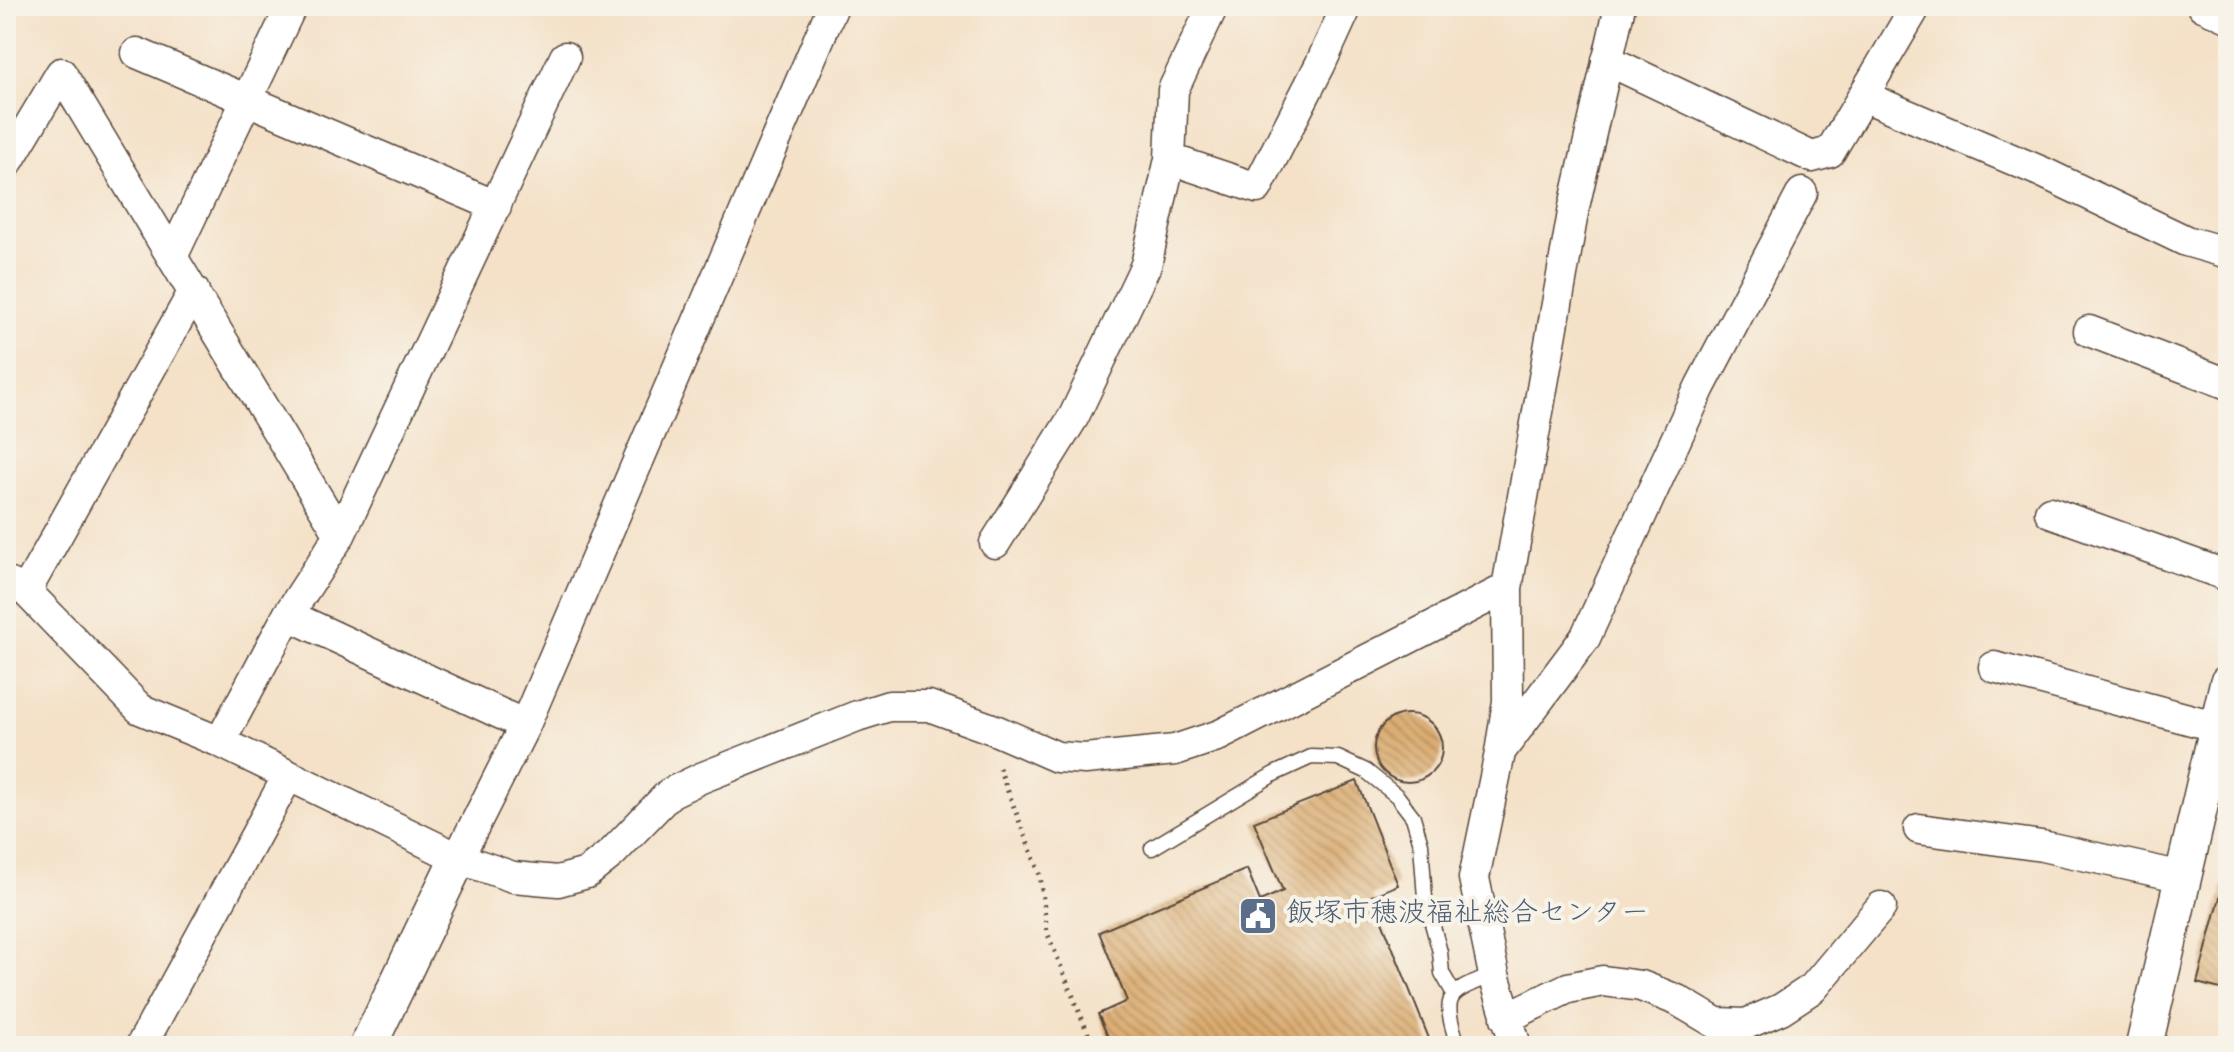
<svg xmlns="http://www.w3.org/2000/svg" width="2234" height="1052" font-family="Dekko,'Klee One',sans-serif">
<defs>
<pattern id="building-back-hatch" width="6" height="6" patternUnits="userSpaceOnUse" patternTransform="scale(2)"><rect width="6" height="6" fill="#daaa6e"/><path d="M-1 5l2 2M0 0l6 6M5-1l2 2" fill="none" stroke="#b28b5a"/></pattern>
</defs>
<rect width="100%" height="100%" fill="#f7f3e8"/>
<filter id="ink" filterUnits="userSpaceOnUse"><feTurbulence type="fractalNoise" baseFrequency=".0125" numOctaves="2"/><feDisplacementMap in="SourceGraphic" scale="16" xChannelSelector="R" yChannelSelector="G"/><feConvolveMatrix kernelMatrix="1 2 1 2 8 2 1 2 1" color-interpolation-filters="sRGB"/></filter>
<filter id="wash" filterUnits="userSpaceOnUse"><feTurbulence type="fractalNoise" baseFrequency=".006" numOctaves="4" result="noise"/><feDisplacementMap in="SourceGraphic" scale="32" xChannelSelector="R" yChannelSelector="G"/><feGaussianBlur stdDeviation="1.8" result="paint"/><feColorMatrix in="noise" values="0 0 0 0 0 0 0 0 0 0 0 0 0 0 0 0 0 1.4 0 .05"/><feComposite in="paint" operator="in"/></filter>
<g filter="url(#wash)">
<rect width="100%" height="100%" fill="#f4e1c8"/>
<g id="blocks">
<path fill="url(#building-back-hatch)" d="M1374 748a34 34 0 1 1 68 0a34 34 0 1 1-68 0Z
M1357 781 1398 885 1372 896 1432 1046H1112L1098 1014 1127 1001 1099 932 1247 869 1260 901 1283 891 1254 822Z
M2227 871H2228V991L2197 983Z"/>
</g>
</g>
<g filter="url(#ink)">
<use href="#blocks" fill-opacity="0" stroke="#574538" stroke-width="2"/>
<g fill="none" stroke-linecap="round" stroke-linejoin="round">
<defs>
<path id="service" d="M1152 848 1274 774 1311 757 1338 758 1366 771 1397 796 1413 817 1421 844 1425 898 1440 952 1442 973 1454 994
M1458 1046C1442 994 1445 994 1494 975"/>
<path id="minor" d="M2203 6 2228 17
M137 53 496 206
M1607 60 1812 157 1830 152 1916 6
M1863 96 2042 172 2186 241 2228 253
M1170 159 1257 188 1320 65 1347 6
M6 165 61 73 340 535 288 615 220 742 140 709 26 591 6 582
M173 255 291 7
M2089 331 2228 384
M2050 512 2228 576
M340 535 565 57
M995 543 1074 416 1146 265 1170 159 1173 90 1213 6
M26 591 194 291
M288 615 525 725
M1994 667 2218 727
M220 742 458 858 513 877 558 881 587 873 612 853 670 793 701 778 857 716 889 706H929L995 730 1057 757 1085 759 1175 750 1220 735 1507 588
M1502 749 1585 638 1700 387 1802 193
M1919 829 2042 846 2183 877
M458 858 525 725 833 6
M1506 1018 1568 988 1603 981 1641 986 1677 1000 1716 1023 1746 1024 1781 1009 1813 988 1881 907
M141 1046 288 776
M1516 1046 1494 975 1474 878 1500 753 1508 701 1507 588 1574 207 1620 6"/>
<path id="tertiary" d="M368 1046 458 858
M2144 1046 2228 683"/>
</defs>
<use href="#service" stroke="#574538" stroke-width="17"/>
<use href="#minor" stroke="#574538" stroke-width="33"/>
<use href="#tertiary" stroke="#574538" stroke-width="39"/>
<path stroke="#574538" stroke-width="5" stroke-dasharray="2 6" stroke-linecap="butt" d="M999 768 1040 875 1047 932 1093 1046"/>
<use href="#service" stroke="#fff" stroke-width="14"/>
<use href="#minor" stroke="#fff" stroke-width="30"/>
<use href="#tertiary" stroke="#fff" stroke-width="36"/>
</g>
</g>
<defs>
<symbol id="civic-square" viewBox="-11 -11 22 22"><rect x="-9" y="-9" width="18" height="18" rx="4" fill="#5c6f8a" stroke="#f7f3e8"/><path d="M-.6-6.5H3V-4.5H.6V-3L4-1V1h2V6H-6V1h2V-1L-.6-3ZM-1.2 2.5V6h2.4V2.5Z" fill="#fff"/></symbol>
</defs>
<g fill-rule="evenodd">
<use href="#civic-square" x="1236" y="894" width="44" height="44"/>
</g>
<g text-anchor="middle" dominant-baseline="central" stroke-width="8" stroke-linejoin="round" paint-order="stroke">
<g font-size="28" fill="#4e5e75" stroke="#f7f3e8" text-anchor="start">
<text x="1286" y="916">飯塚市穂波福祉総合センター</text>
</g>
</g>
<rect width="2234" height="1052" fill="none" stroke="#f7f3e8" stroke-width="32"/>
</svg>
